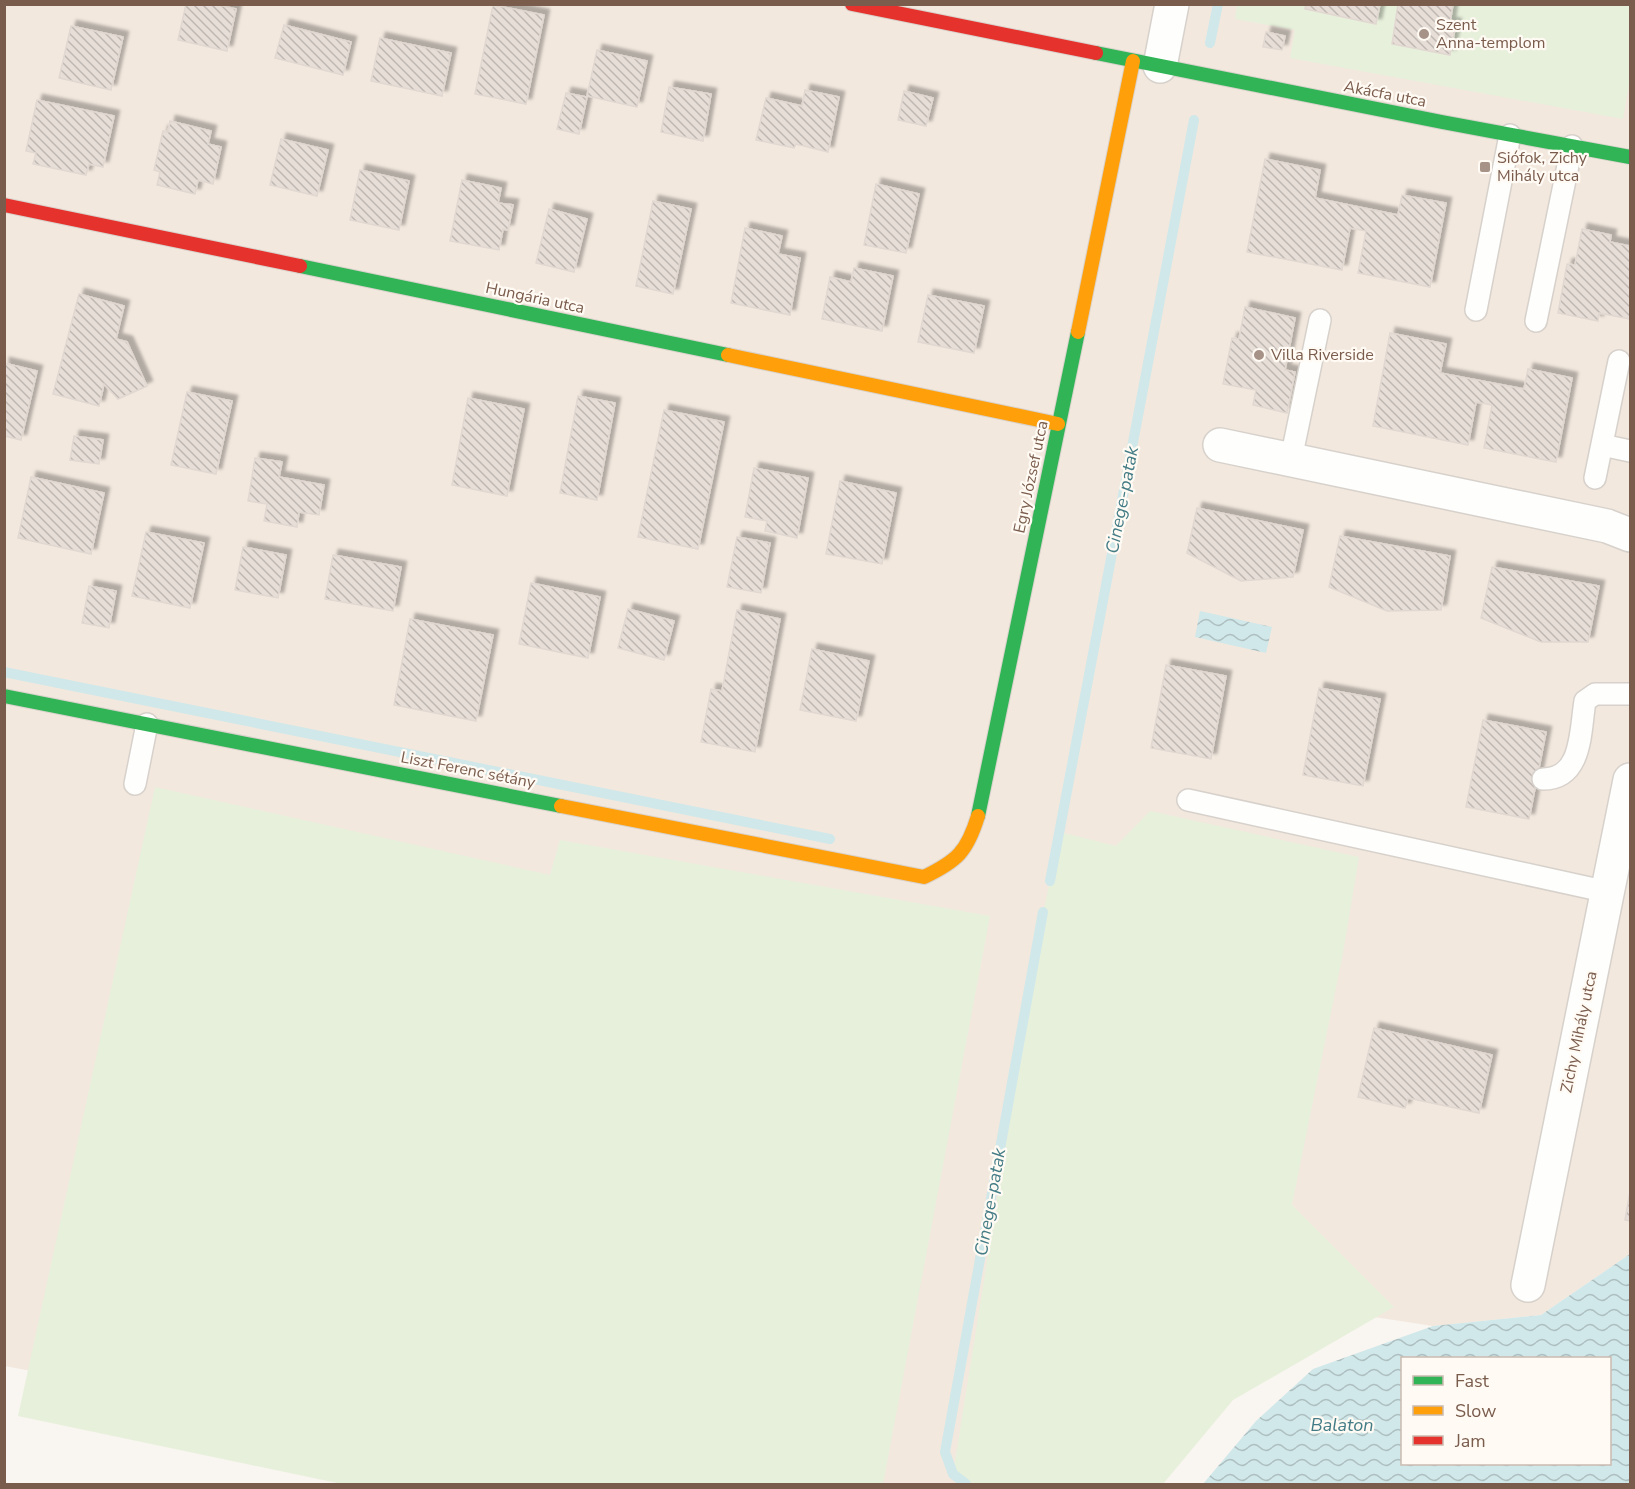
<svg xmlns="http://www.w3.org/2000/svg" width="1635" height="1489" font-family="'Nunito Sans',sans-serif">
<defs>
<pattern id="water-waves" width="16" height="10" patternUnits="userSpaceOnUse" patternTransform="scale(1.5)"><rect width="16" height="10" fill="#d0e8ea"/><path d="M0 5q4-4 8 0t8 0" fill="none" stroke="#aebfc0"/></pattern>
<pattern id="building-back-hatch" width="6" height="6" patternUnits="userSpaceOnUse" patternTransform="scale(1.5)"><rect width="6" height="6" fill="#e6ded7"/><path d="M-1 5l2 2M0 0l6 6M5-1l2 2" fill="none" stroke="#bfb7b1"/></pattern>
<filter id="shadow"><feDropShadow dx="5.5" dy="-5.5" stdDeviation="1.5" flood-color="#0004"/></filter>
</defs>
<rect width="100%" height="100%" fill="#f9f5f0"/>
<path fill="#f2e8de" d="M4 5H1630V1254L1541 1315 1433 1326 1322 1309 1078 1484H629L5 1366Z"/>
<path fill="#e7f0db" d="M1237 4 1630 5V79L1623 119 1290 58 1295 30 1235 19Z
M155 787 550 875 560 840 990 916 883 1484H342L18 1416Z
M1150 811 1359 857 1343 953 1292 1205 1394 1307 1233 1400 1163 1484H966L953 1474 1041 924 1060 832 1116 846Z"/>
<path fill="url(#water-waves)" fill-rule="evenodd" d="M1200 611 1272 627 1266 653 1195 637Z
M1630 1254V1484H1203L1256 1421 1313 1369 1433 1326 1541 1315ZM1402 1358H1610V1464H1402Z"/>
<g fill="none" stroke-linecap="round" stroke-linejoin="round">
<path stroke="#d0e8ea" stroke-width="10" d="M1210 43 1218 4
M4 672 830 839
M1050 881 1194 120
M966 1484 953 1474 945 1452 1043 912"/>
</g>
<path fill="url(#building-back-hatch)" stroke="#e2d8d2" stroke-width="1.5" filter="url(#shadow)" d="M186 4H214L236 9 227 51 178 40Z
M1306 4H1380L1376 24 1305 9Z
M1398 4H1453L1450 23 1456 24 1450 55 1392 44Z
M493 5 544 15 526 104 475 94Z
M284 25 351 42 343 75 275 58Z
M71 26 123 37 111 90 59 78Z
M1266 32 1285 36 1282 50 1263 47Z
M380 38 451 53 442 96 371 81Z
M597 50 647 61 637 107 587 96Z
M669 87 711 94 703 141 661 132Z
M805 90 839 97 828 152 796 144 794 148 756 140 766 98 802 106Z
M904 91 933 98 926 126 898 120Z
M566 93 587 97 579 134 557 129Z
M37 100 114 116 103 167 89 164 86 175 33 164 36 153 26 151Z
M170 121 211 131 208 144 221 147 213 184 198 180 195 194 157 185 160 172 154 170 163 131 168 132Z
M281 139 328 150 317 196 270 185Z
M1265 159 1320 170 1315 198 1398 215 1402 195 1446 203 1430 287 1358 273 1366 231 1350 228 1342 270 1247 252Z
M360 170 409 181 399 230 350 220Z
M462 180 501 188 498 203 513 205 508 230 503 229 499 250 450 241Z
M876 184 919 194 906 253 864 245Z
M653 201 691 209 673 294 636 286Z
M549 209 587 219 574 272 536 263Z
M745 228 782 236 778 254 800 258 790 315 731 303Z
M1582 229 1611 235 1610 242 1630 246V319L1599 313 1598 321 1558 313 1567 264 1575 265Z
M854 268 893 276 882 331 822 319 830 277 851 282Z
M79 294 124 306 116 339 127 342 147 386 118 399 104 384 99 406 53 394Z
M928 295 984 306 974 353 918 342Z
M1245 307 1295 318 1285 370 1295 372 1287 413 1253 405 1256 390 1223 384 1232 338 1239 339Z
M1390 333 1446 344 1440 373 1524 389 1528 369 1572 378 1556 462 1484 448 1492 405 1476 402 1468 445 1373 426Z
M4 363 37 371 21 440 4 436Z
M187 392 232 401 216 474 171 465Z
M578 396 615 403 597 500 560 493Z
M468 398 524 409 507 496 452 485Z
M664 410 724 422 698 549 638 537Z
M74 436 103 440 99 464 70 460Z
M255 458 282 462 279 477 324 485 319 515 299 512 297 527 264 521 267 504 248 501Z
M754 468 808 478 797 538 765 531 767 521 745 517Z
M31 477 104 493 91 554 18 538Z
M840 481 896 493 882 564 826 554Z
M1197 508 1303 530 1293 577 1241 581 1187 553Z
M146 532 204 543 190 608 132 596Z
M1340 536 1450 556 1441 610 1387 611 1329 587Z
M737 537 770 543 761 593 727 587Z
M243 547 286 555 278 598 235 590Z
M333 555 401 567 393 611 325 599Z
M1492 567 1599 586 1588 642H1541L1481 618Z
M531 583 600 597 588 658 519 644Z
M89 586 116 591 109 628 82 623Z
M628 609 674 621 664 660 618 648Z
M737 610 780 619 755 752 701 742 711 689 722 691Z
M410 619 493 635 476 721 394 705Z
M812 649 869 661 856 721 800 710Z
M1166 665 1226 676 1211 759 1151 748Z
M1319 688 1380 699 1363 786 1303 775Z
M1483 720 1546 732 1529 819 1466 807Z
M1374 1028 1492 1055 1479 1113 1408 1098 1405 1108 1358 1097Z
M1630 1192V1221L1625 1220Z"/>
<g fill="none" stroke-linecap="round" stroke-linejoin="round">
<defs>
<path id="lane" d="M1476 310 1510 135
M1536 321 1572 146
M1602 445 1630 451
M1291 459 1320 320
M1595 478 1619 361
M1543 779C1583 779 1580 730 1585 701L1595 694H1630
M135 784 147 724
M1188 800 1608 892"/>
<path id="street" d="M1160 66 1172 4
M1220 445 1607 526 1630 535
M1528 1285 1630 780"/>
<path id="fast" d="M1096 53 1442 122 1630 157
M300 266 728 355
M4 696 561 806
M978 816 1078 332"/>
<path id="slow" d="M1078 332 1133 61
M728 355 1058 424
M561 806 924 877C957 861 967 852 978 816"/>
<path id="jam" d="M852 4 1096 53
M4 205 300 266"/>
</defs>
<use href="#lane" stroke="#d7d1cb" stroke-width="24"/>
<use href="#street" stroke="#d7d1cb" stroke-width="36"/>
<use href="#fast" stroke="#d9d2cb" stroke-width="16"/>
<use href="#slow" stroke="#d9d2cb" stroke-width="16"/>
<use href="#jam" stroke="#d9d2cb" stroke-width="16"/>
<use href="#lane" stroke="#fefefd" stroke-width="21"/>
<use href="#street" stroke="#fefefd" stroke-width="33"/>
<use href="#fast" stroke="#30b455" stroke-width="14"/>
<use href="#slow" stroke="#ff9f0a" stroke-width="14"/>
<use href="#jam" stroke="#e5322d" stroke-width="14"/>
</g>
<g fill="#a69286" stroke="#fffaf3" stroke-width="2">
<circle cx="1424" cy="34" r="6"/>
<rect x="1479" y="161" width="12" height="12" rx="3"/>
<circle cx="1259" cy="355" r="6"/>
</g>
<g text-anchor="middle" dominant-baseline="central" stroke-width="4.5" stroke-linejoin="round" paint-order="stroke">
<g font-size="16" fill="#7a5c4d" stroke="#fffaf3" text-anchor="start">
<text x="1436" y="25">Szent<tspan x="1436" dy="18">Anna-templom</tspan></text>
<text x="1497" y="158">Siófok, Zichy<tspan x="1497" dy="18">Mihály utca</tspan></text>
<text x="1271" y="355">Villa Riverside</text>
</g>
<g font-size="16" fill="#7a5c4d" stroke="#fffaf3">
<text transform="translate(1385 94) rotate(11)">Akácfa utca</text>
<text transform="translate(535 298) rotate(12)">Hungária utca</text>
<text transform="translate(1031 477) rotate(-78)">Egry József utca</text>
<text transform="translate(468 770) rotate(11)">Liszt Ferenc sétány</text>
<text transform="translate(1579 1032) rotate(-78)">Zichy Mihály utca</text>
</g>
<g font-size="18" font-style="italic" fill="#437c86" stroke="#fffaf3">
<text transform="translate(1122 500) rotate(-79)">Cinege-patak</text>
<text transform="translate(990 1202) rotate(-80)">Cinege-patak</text>
<text x="1342" y="1425">Balaton</text>
</g>
</g>
<rect width="1635" height="1489" fill="none" stroke="#7a5c4d" stroke-width="12"/>
<rect x="1401" y="1357" width="210" height="108" fill="#fffaf3" stroke="#cabbb1" stroke-width="1.5"/>
<rect x="1413" y="1376" width="30" height="9" fill="#30b455" stroke="#cabbb1" stroke-width="1.5"/>
<text x="1455" y="1387" font-size="18" fill="#7a5c4d">Fast</text>
<rect x="1413" y="1406" width="30" height="9" fill="#ff9f0a" stroke="#cabbb1" stroke-width="1.5"/>
<text x="1455" y="1417" font-size="18" fill="#7a5c4d">Slow</text>
<rect x="1413" y="1436" width="30" height="9" fill="#e5322d" stroke="#cabbb1" stroke-width="1.5"/>
<text x="1455" y="1447" font-size="18" fill="#7a5c4d">Jam</text>
</svg>
